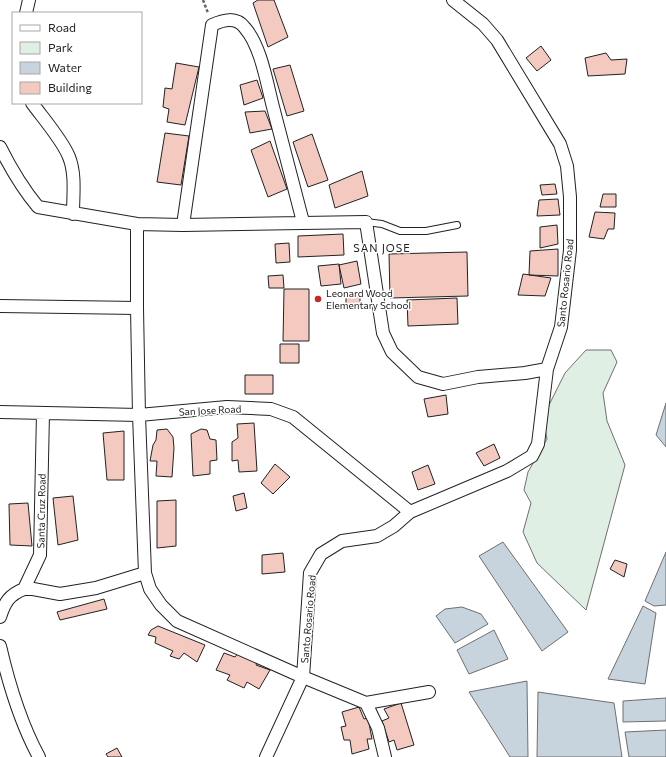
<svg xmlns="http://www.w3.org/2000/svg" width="666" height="757" font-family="Commissioner,sans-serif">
<rect width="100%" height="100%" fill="#fff"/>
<path fill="#e0efe3" stroke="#6f6f6f" d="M586 350H611L617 362 603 393 607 421 625 465 586 610 537 563 523 532 531 503 524 490 528 472 547 439 544 424 547 409 565 373Z"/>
<path fill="#c7d3dd" stroke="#6f6f6f" d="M666 403V447L656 435Z
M503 542 568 632 542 651 479 556Z
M666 552V605L654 606 645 601Z
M643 606 656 613 645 684 608 679Z
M462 607 481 614 488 624 455 643 436 616 445 609Z
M494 630 508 659 469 674 457 650Z
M527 681 528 757H510L469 692Z
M538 692 614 703 622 757H537Z
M666 698V721L623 722V701Z
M666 730V757H629L625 732Z"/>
<path fill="#f3c9c0" stroke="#222" d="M258 0H274L288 37 268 47 253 3Z
M541 46 551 60 537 71 526 58Z
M606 53 611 60 627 59 625 74 588 76 585 58Z
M176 63 199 67 185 125 167 122 169 109 163 107 165 88 172 89Z
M290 65 304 111 287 116 273 69Z
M257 80 263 98 244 105 240 85Z
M265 111 272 129 250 133 245 112Z
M165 133 189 136 181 185 157 182Z
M312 134 328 180 308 187 293 142Z
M270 141 287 189 268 197 251 150Z
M362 171 368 196 335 208 329 185Z
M555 184 557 194 542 195 540 185Z
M603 194H616V207H600Z
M558 199 560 215 537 216 539 200Z
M595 212 615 213 614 229H608L604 239 589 237Z
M557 225 558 244 540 248V227Z
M343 234 344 255 298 257V236Z
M289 243 290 262 276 263 275 244Z
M558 249V276L529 275 530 251Z
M467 252 468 296 390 298 389 254Z
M357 261 361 284 344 288 339 265Z
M339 264 341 284 321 286 318 266Z
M523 274 551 278 545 296 518 295Z
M283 275 284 288H269L268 276Z
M284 289H309V341H283Z
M346 295H360V309H346Z
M457 298 458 324 408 326 407 300Z
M280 344H299V363H280Z
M245 375H273V394H245Z
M446 395 448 414 428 417 424 399Z
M254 423 257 471 239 472 238 460 232 461V442L238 438 237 424Z
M167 429 173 437 174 448 172 477 156 476 157 461H150L153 445 156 440 157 430Z
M201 429 207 430 210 439 216 440 217 460 210 461V474L193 476 191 434Z
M124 431V480H107L103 433Z
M494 444 500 458 484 466 476 453Z
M275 464 290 477 273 494 261 483Z
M428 465 435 484 418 490 412 472Z
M244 493 247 508 236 511 233 496Z
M73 496 78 540 58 545 53 498Z
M176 500V546L157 548V501Z
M28 503 32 546 10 545 9 504Z
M283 553 285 572 262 574V555Z
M615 560 627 564 624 577 610 569Z
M104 599 107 609 60 620 57 612Z
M158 626 205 645 197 662 184 653 179 659 170 656 173 651 155 643 156 637 148 635 151 630Z
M224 653 235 657 238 653 258 661 256 665 270 670 259 689 247 682 244 688 227 680 230 675 216 670Z
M401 703 414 745 397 750 394 740 389 742 382 721 389 718 384 709Z
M359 707 364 719 368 718 372 739H367L369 749 352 754 350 740H344L341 727 346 726 342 712Z
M117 748 122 757H108L106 754Z"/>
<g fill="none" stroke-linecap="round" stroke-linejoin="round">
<defs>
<path id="service" d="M366 222 382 224 400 231H426L457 225"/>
<path id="minor" d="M26 13 29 0
M32 103C43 118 63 141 69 157 76 174 73 196 73 214
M0 147C11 169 22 188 38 207L137 224V308L139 415 145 573 150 589 161 605 177 621 303 677 366 703 429 692
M137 224 183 225 366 222 383 333 392 352 418 377 443 384 478 377 525 373 547 369
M183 225 212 25C223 20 236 16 245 28 261 46 267 84 273 107 283 146 293 184 303 222
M0 306 137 308
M0 412 139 415 227 407 271 409 293 417 410 512
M24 589H33L60 594 96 588 145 573
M0 617C5 602 9 595 24 589L40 555 43 413
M0 646C9 685 20 722 39 757
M366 703 378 728 385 757
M266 757 303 677 310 573 321 554 342 541 377 536 394 526 410 512 507 471 532 456 538 444 547 369 561 327 570 250V197L567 166 560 144 497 40 483 24 453 0"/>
</defs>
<use href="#service" stroke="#222" stroke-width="8"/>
<use href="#minor" stroke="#222" stroke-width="14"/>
<path stroke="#646464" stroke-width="2.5" stroke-dasharray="3 2" stroke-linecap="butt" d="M203 0 208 13"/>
<use href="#service" stroke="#fff" stroke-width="6"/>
<use href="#minor" stroke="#fff" stroke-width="12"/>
</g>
<circle fill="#c62828" stroke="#fff" stroke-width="1.5" cx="318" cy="299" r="4"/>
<g text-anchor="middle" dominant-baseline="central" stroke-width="3" stroke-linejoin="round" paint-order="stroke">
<g font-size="10" fill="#222" stroke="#fff">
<text transform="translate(565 283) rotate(-84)">Santo Rosario Road</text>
<text transform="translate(210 410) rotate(-3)">San Jose Road</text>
<text transform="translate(41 511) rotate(-89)">Santa Cruz Road</text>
<text transform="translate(308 619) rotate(-85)">Santo Rosario Road</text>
</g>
<g font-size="10" fill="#222" stroke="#fff" text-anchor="start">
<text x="326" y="293">Leonard Wood<tspan x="326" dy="12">Elementary School</tspan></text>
</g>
<g font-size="11" letter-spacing="1" fill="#222" stroke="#fff">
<text x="382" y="247">SAN JOSE</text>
</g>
</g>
<rect x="12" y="12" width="130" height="92" fill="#ffffff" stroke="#a7a7a7"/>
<rect x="20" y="25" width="20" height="6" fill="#ffffff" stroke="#a7a7a7"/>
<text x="48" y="32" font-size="12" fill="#222222">Road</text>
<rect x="20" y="42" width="20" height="12" fill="#e0efe3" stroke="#a7a7a7"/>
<text x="48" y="52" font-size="12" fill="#222222">Park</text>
<rect x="20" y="62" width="20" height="12" fill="#c7d3dd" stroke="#a7a7a7"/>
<text x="48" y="72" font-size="12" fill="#222222">Water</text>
<rect x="20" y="82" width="20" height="12" fill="#f3c9c0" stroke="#a7a7a7"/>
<text x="48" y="92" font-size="12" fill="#222222">Building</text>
</svg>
